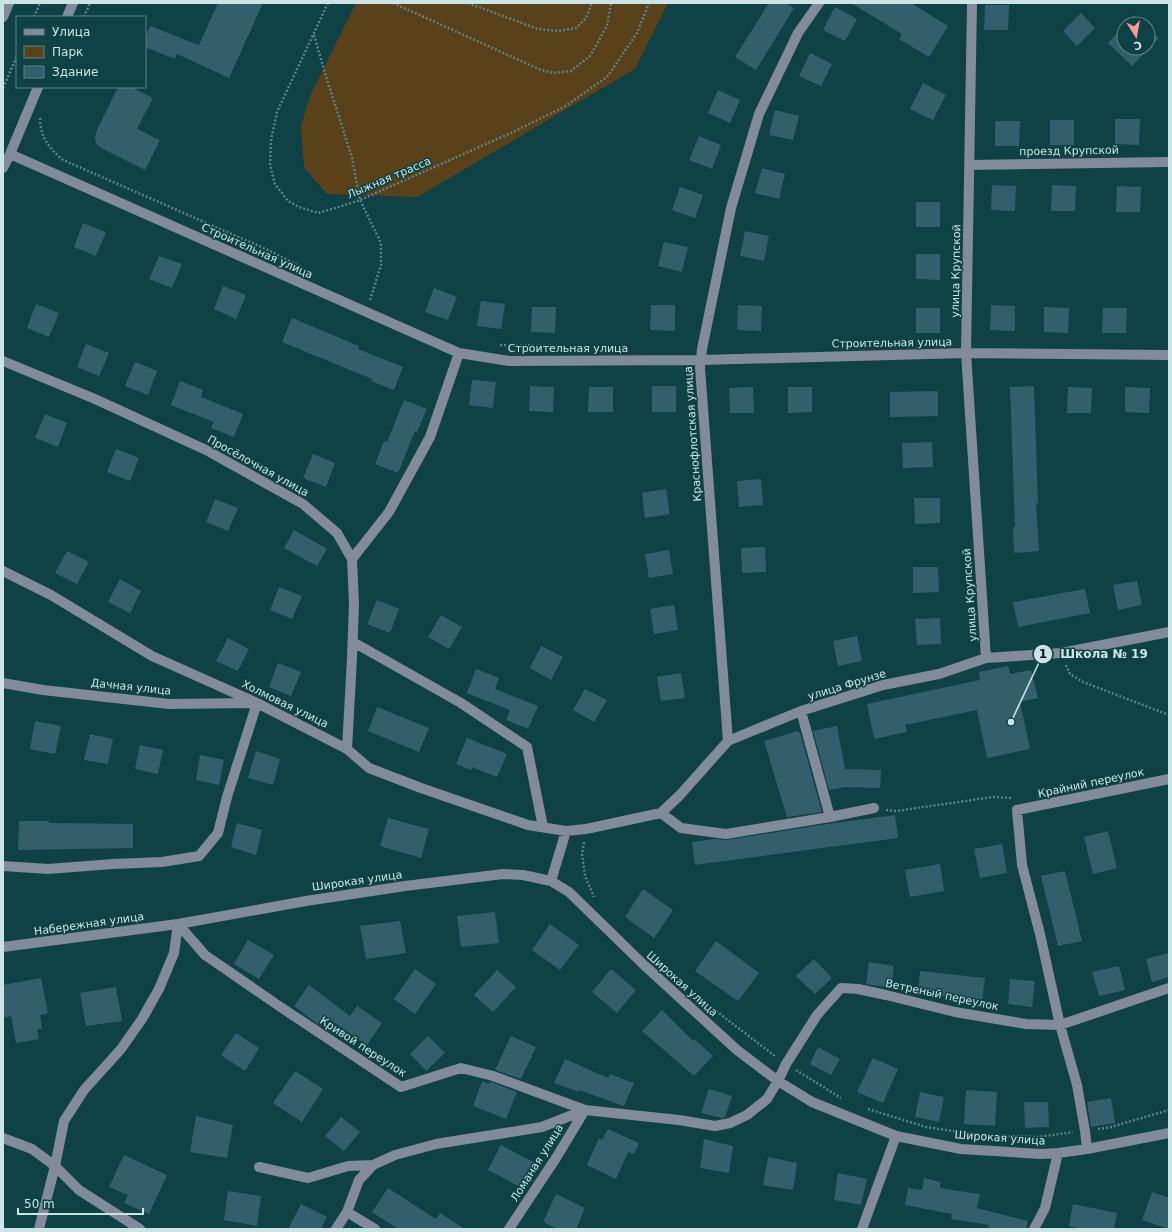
<svg xmlns="http://www.w3.org/2000/svg" width="1172" height="1232" font-family="'DejaVu Sans',sans-serif">
<rect width="100%" height="100%" fill="#0e4244"/>
<path fill="#59421a" d="M356 3H668L635 69 417 197 327 194 304 168 301 126 310 96Z"/>
<path fill="#335f6c" d="M218 3H263L229 78 177 54 175 59 145 47V39L150 26 199 45Z
M769 3H786L794 8 756 70 735 57Z
M851 3H911L948 26 929 57 899 39 902 34Z
M985 5H1009L1008 30H984Z
M835 7 857 19 845 41 823 30Z
M1081 13 1095 28 1077 46 1063 31Z
M1134 15 1144 24H1126Z
M1124 26V48H1148V28L1159 38 1132 66 1108 43Z
M810 53 832 64 821 86 799 76Z
M923 83 946 95 933 120 910 109Z
M118 87H131L153 98 137 129 160 140 145 170 103 149 97 145 95 138 96 132Z
M718 90 740 100 730 123 708 113Z
M775 110 799 116 793 140 769 135Z
M1115 119H1140L1139 145 1115 144Z
M1050 120H1074V145H1050Z
M995 121H1020L1019 146H995Z
M699 136 721 145 712 169 689 160Z
M762 168 785 174 779 199 755 193Z
M992 185 1016 186 1015 211 991 210Z
M1052 185 1076 186 1075 211H1051Z
M1117 186 1141 187 1140 212H1116Z
M680 187 703 195 695 218 672 210Z
M916 202H940V227H916Z
M83 223 106 232 96 256 74 247Z
M745 231 769 236 764 261 740 256Z
M664 242 688 247 682 272 658 266Z
M916 254H940V280L916 279Z
M159 256 182 264 172 288 149 279Z
M223 286 246 295 236 319 214 309Z
M434 288 457 297 448 320 425 312Z
M481 301 505 304 501 329 477 326Z
M36 304 59 313 49 337 27 328Z
M651 305H675V331L650 330Z
M738 305 762 306 761 331 737 330Z
M991 305 1015 306V331L990 330Z
M532 307H556L555 333 531 332Z
M1044 307 1069 308 1068 333 1044 332Z
M916 308H940V333H916Z
M1103 308H1127L1126 333H1102Z
M292 318 359 346 358 349 403 367 394 390 371 381 372 379 282 342Z
M86 344 109 353 99 376 77 367Z
M135 362 157 371 148 395 125 386Z
M472 380 496 382 493 408 469 405Z
M180 381 203 390 201 397 243 414 234 437 211 428 214 422 171 405Z
M530 386 554 387 553 412 529 411Z
M652 386H676V412H652Z
M1034 386 1038 503H1036L1039 551 1014 553 1013 527H1015L1010 387Z
M589 387H613V412H588Z
M753 387 754 413H730L729 388Z
M788 387H812V412L788 413Z
M1068 387 1092 388 1091 413H1067Z
M1125 387 1150 388 1149 413 1125 412Z
M938 391V416L890 417V392Z
M404 400 427 409 417 432 415 431 398 473 375 464 384 441 387 442Z
M45 414 67 423 58 447 35 438Z
M932 442 933 467 903 468 902 443Z
M116 449 139 458 130 481 107 472Z
M313 454 335 463 326 487 303 478Z
M761 479 763 505 739 507 737 481Z
M666 489 670 514 645 518 642 493Z
M914 498H940V523L915 524Z
M215 499 238 508 228 531 206 522Z
M294 530 327 549 317 566 284 548Z
M765 547 766 572 742 573 741 548Z
M669 550 673 574 649 578 645 554Z
M67 551 89 562 77 584 55 573Z
M913 567H938L939 592 913 593Z
M120 579 141 591 130 613 108 602Z
M1137 581 1142 605 1118 610 1113 585Z
M279 587 302 596 292 619 270 610Z
M1085 589 1090 613 1018 627 1013 602Z
M377 600 399 609 390 633 367 624Z
M674 605 678 630 654 634 650 609Z
M441 615 462 627 449 649 428 637Z
M940 618 941 644 917 645 915 619Z
M857 636 862 661 838 666 833 641Z
M228 638 249 649 238 671 216 661Z
M541 646 563 657 551 680 530 668Z
M278 663 301 672 291 696 269 687Z
M1008 666 1010 674 1031 670 1038 698 1020 702 1030 749 987 758 977 710 905 725 907 732 874 739 867 704 980 680 979 672Z
M476 669 499 678 495 689 538 706 528 729 506 720 510 710 467 693Z
M681 673 685 698 661 701 657 677Z
M585 689 607 700 594 722 573 710Z
M377 707 429 728 419 752 368 731Z
M35 721 61 726 55 754 30 749Z
M837 726 845 769 881 770 880 788 846 787 829 790 813 731Z
M798 731 799 733H800L822 812 787 817 764 741Z
M90 734 113 739 108 764 84 760Z
M467 738 507 754 497 777 472 767 471 770 456 764Z
M140 745 163 750 158 774 135 769Z
M256 751 280 759 273 785 248 778Z
M200 755 224 760 219 785 196 780Z
M895 815 898 838 695 865 692 842 715 839 727 840 827 824Z
M388 818 429 829 421 858 380 846Z
M19 821H49V823L133 824V848L18 850Z
M237 823 262 830 256 855 231 847Z
M1108 831 1117 868 1093 874 1084 837Z
M1002 844 1007 873 980 878 974 849Z
M940 864 944 891 910 897 905 870Z
M1065 871 1082 941 1058 946 1041 876Z
M643 889 673 910 654 938 625 917Z
M495 912 499 943 461 947 457 916Z
M400 921 406 953 366 959 360 926Z
M550 924 579 945 560 970 532 950Z
M248 940 274 955 259 979 234 964Z
M716 941 759 973 738 1001 695 971Z
M1169 953V977L1152 982 1146 959Z
M814 959 832 978 815 994 796 976Z
M869 962 894 966 891 988 866 984Z
M1119 966 1125 990 1099 996 1092 972Z
M415 969 436 984 415 1014 394 999Z
M611 969 636 990 617 1013 592 992Z
M497 970 516 987 493 1012 474 995Z
M920 971 985 978 982 1001 918 993Z
M41 978 48 1013 40 1015 42 1029H37L39 1039 16 1043 11 1016 3 1018V985Z
M1010 979 1035 981 1032 1007 1008 1004Z
M309 985 350 1016 357 1006 382 1023 367 1045 325 1016 319 1025 294 1006Z
M116 987 122 1021 86 1026 80 993Z
M662 1010 693 1041 694 1039 713 1056 694 1076 642 1031Z
M236 1033 259 1048 245 1071 221 1055Z
M428 1036 445 1053 426 1071 410 1054Z
M511 1036 536 1047 521 1079 495 1070Z
M818 1047 840 1059 831 1075 810 1064Z
M873 1058 898 1069 883 1103 857 1092Z
M565 1059 608 1078 610 1074 634 1083 624 1106 579 1090V1092L554 1083Z
M295 1071 323 1089 302 1122 273 1103Z
M482 1081 489 1084V1082H491L517 1092 506 1119 473 1106Z
M709 1089 732 1096 725 1117 722 1118 701 1113Z
M966 1090 997 1092 995 1126 964 1124Z
M920 1092 944 1097 939 1122 915 1117Z
M1111 1098 1115 1123 1091 1127 1087 1102Z
M1024 1102H1048L1049 1127 1025 1128Z
M196 1116 233 1125 227 1158 190 1152Z
M341 1117 360 1132 344 1151 325 1136Z
M608 1129 639 1143 634 1154 628 1152 616 1179 587 1165 599 1138 602 1140Z
M704 1139 733 1146 729 1173 700 1168Z
M501 1145 537 1164 524 1189 488 1170Z
M124 1155 167 1175 149 1214 124 1203 128 1195 109 1187Z
M768 1157 797 1163 793 1190 763 1185Z
M838 1173 867 1179 861 1205 834 1200Z
M924 1178 941 1182 940 1188 980 1194 977 1208 1028 1221 1026 1229 1008 1228V1229H988L989 1225 951 1219 952 1214 905 1205 908 1188 922 1190Z
M388 1188 436 1219 440 1213 465 1229H398L372 1212Z
M228 1191 261 1196 257 1226 224 1220Z
M1152 1192 1169 1198V1229L1142 1220Z
M556 1194 585 1208 576 1229H558L543 1222Z
M301 1204 327 1217 321 1229H288Z
M1073 1204 1117 1213 1114 1229H1082L1069 1226Z"/>
<g fill="none" stroke-linecap="round" stroke-linejoin="round">
<path stroke="#5a8385" stroke-width="2.5" stroke-dasharray="2 2" stroke-linecap="butt" d="M328 3 277 112 271 140 270 165 275 184 288 201 299 207 318 213 339 207 360 200 513 132 564 107 607 77 637 33 649 3
M393 3 541 70 555 73 571 71 590 56 607 26 611 3
M468 3 538 29 559 31 576 28 586 18 592 3
M34 17 40 3
M84 17 90 3
M314 35 325 73 352 158 360 200 381 243V265L370 300
M3 88 17 56
M40 118C40 137 49 148 63 160L268 250 301 267
M500 345 557 346
M1066 665 1070 674 1083 682 1169 715
M886 810 896 811 993 797 1010 798 1011 800
M584 842 582 854 585 876 594 897
M716 1011 775 1056
M796 1070 841 1098
M868 1109 926 1127 980 1135 1038 1137 1073 1132
M1098 1129 1111 1127 1169 1110"/>
<path stroke="#818b99" stroke-width="10" d="M972 3 966 353 986 658
M3 17 9 3
M67 17 73 3
M10 154 459 353 509 361 701 360 966 353 1169 355
M970 165 1169 162
M3 168 10 154 38 87
M3 361 95 399 206 450 303 504 337 533 352 559 354 604 352 658 347 749
M352 559 389 512 430 437 459 353
M3 571 51 595 152 656 257 703 347 749 369 768 421 788 528 825 566 831 586 829 661 813 680 795 728 741 801 711 883 685 939 674 986 658 1061 653 1169 632
M353 642 461 703 527 747 543 827
M3 683 43 690 169 704 253 703
M801 711 830 817
M728 741 700 368 702 349 731 208 759 114 798 33 819 3
M661 813 681 828 726 834 830 817 874 808
M3 866 48 869 113 864 162 862 199 856 218 833 227 797 257 703
M551 881 566 831
M178 924 205 955 279 1006 401 1087 461 1068 493 1076 585 1110 679 1120 715 1126 730 1123 747 1115 767 1099 778 1081 786 1064 817 1015 841 988 858 989 886 995 955 1012 1026 1024 1060 1025 1169 988
M3 947 178 924 306 901 405 886 503 874 523 875 551 881 569 892 644 965 737 1050 778 1081 812 1102 896 1136 961 1149 1041 1154 1058 1153 1087 1149 1169 1133
M3 1138 32 1149 55 1166 79 1190 140 1229
M1087 1149 1085 1131 1077 1085 1060 1025 1040 934 1022 865 1017 810 1169 779
M259 1167 308 1178 348 1166 373 1165 395 1155 436 1144 542 1127 585 1110
M347 1212 375 1229
M39 1229 55 1166 64 1121 84 1090 121 1049 142 1019 159 989 174 953 178 924
M336 1229 347 1212 359 1180 373 1165
M509 1229 556 1158 585 1110
M862 1229 896 1136
M1034 1229 1045 1208 1058 1153"/>
</g>
<g text-anchor="middle" dominant-baseline="central" stroke-width="3" stroke-linejoin="round" paint-order="stroke">
<g font-size="11" fill="#cbe4e5" stroke="#0e4244">
<text transform="translate(1069 151) rotate(-1)">проезд Крупской</text>
<text transform="translate(389 178) rotate(-23)">Лыжная трасса</text>
<text transform="translate(257 251) rotate(24)">Строительная улица</text>
<text transform="translate(956 271) rotate(-89)">улица Крупской</text>
<text transform="translate(892 343) rotate(-1)">Строительная улица</text>
<text x="568" y="348">Строительная улица</text>
<text transform="translate(693 434) rotate(-94)">Краснофлотская улица</text>
<text transform="translate(258 466) rotate(29)">Просёлочная улица</text>
<text transform="translate(970 595) rotate(-94)">улица Крупской</text>
<text transform="translate(847 685) rotate(-17)">улица Фрунзе</text>
<text transform="translate(131 687) rotate(6)">Дачная улица</text>
<text transform="translate(285 704) rotate(26)">Холмовая улица</text>
<text transform="translate(1091 783) rotate(-12)">Крайний переулок</text>
<text transform="translate(357 881) rotate(-8)">Широкая улица</text>
<text transform="translate(89 924) rotate(-8)">Набережная улица</text>
<text transform="translate(682 984) rotate(42)">Широкая улица</text>
<text transform="translate(942 995) rotate(12)">Ветреный переулок</text>
<text transform="translate(363 1047) rotate(33)">Кривой переулок</text>
<text transform="translate(1000 1138) rotate(4)">Широкая улица</text>
<text transform="translate(537 1163) rotate(-58)">Ломаная улица</text>
</g>
</g>
<path fill="none" stroke="#cbe4e5" stroke-width="1.5" d="M1011 722L1043 654"/>
<g fill="#cbe4e5" stroke="#0e4244" stroke-width="1.5">
<circle cx="1011" cy="722" r="4"/>
<circle cx="1043" cy="654" r="10"/>
</g>
<g font-size="12" text-anchor="middle" font-weight="bold" fill="#111">
<text x="1043" y="658">1</text>
</g>
<g font-size="12" text-anchor="middle" font-weight="bold" fill="#cbe4e5" stroke="#0e4244" stroke-width="3" stroke-linejoin="round" paint-order="stroke">
<text x="1104" y="658">Школа № 19</text>
</g>
<rect width="1172" height="1232" fill="none" stroke="#cbe4e5" stroke-width="8"/>
<rect x="16" y="16" width="130" height="72" fill="#0e4244" stroke="#5a8384"/>
<rect x="24" y="29" width="20" height="6" fill="#818b99" stroke="#5a8384"/>
<text x="52" y="36" font-size="12" fill="#cbe4e5">Улица</text>
<rect x="24" y="46" width="20" height="12" fill="#59421a" stroke="#5a8384"/>
<text x="52" y="56" font-size="12" fill="#cbe4e5">Парк</text>
<rect x="24" y="66" width="20" height="12" fill="#335f6c" stroke="#5a8384"/>
<text x="52" y="76" font-size="12" fill="#cbe4e5">Здание</text>
<g transform="translate(1136 36) rotate(169)"><circle r="19" fill="#0e4244" stroke="#5a8384"/>
<path d="M0-3L7 15L0 10L-7 15Z" fill="#f59b9c"/>
<text y="-6" font-size="11" font-weight="bold" text-anchor="middle" fill="#cbe4e5">С</text>
</g>
<path d="M18 1208v6h125v-6" fill="none" stroke="#cbe4e5" stroke-width="2"/>
<text x="24" y="1208" font-size="12" fill="#cbe4e5" stroke="#0e4244" stroke-width="3" paint-order="stroke">50 m</text>
</svg>
